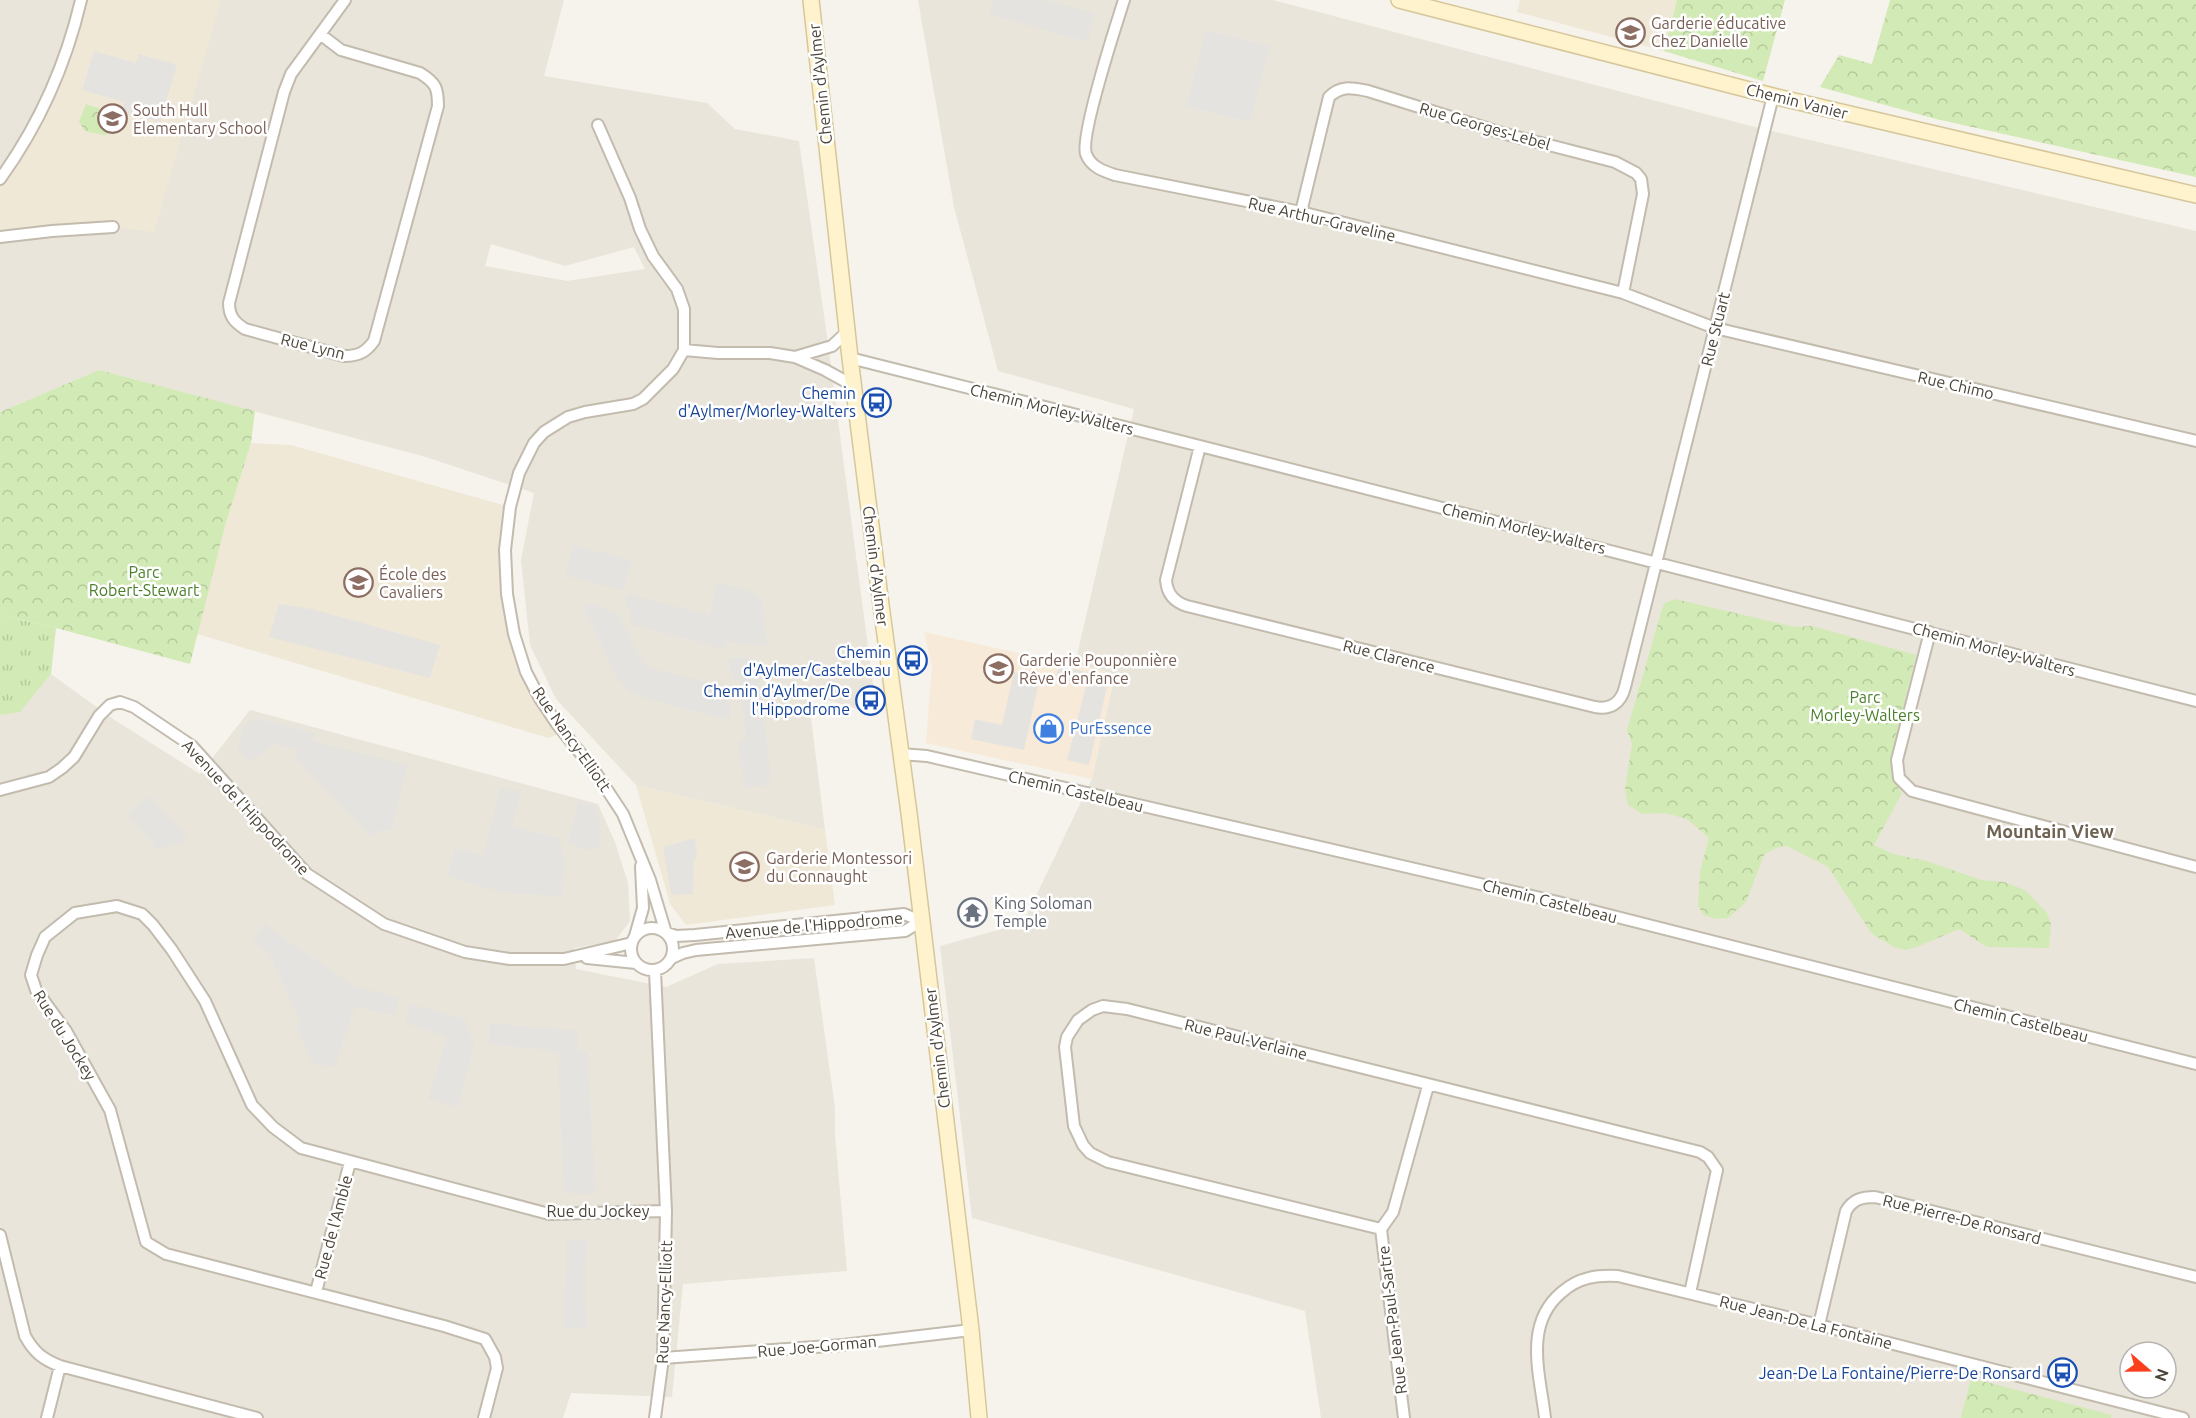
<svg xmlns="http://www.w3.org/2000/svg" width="2196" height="1418" font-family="Ubuntu,sans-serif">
<defs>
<pattern id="grass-tufts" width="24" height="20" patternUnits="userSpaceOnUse" patternTransform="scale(1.5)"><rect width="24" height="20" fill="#d2eab5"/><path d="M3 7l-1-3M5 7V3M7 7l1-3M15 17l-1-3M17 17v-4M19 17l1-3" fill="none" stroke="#b6ca9c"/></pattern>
<pattern id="forest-crowns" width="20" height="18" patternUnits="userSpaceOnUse" patternTransform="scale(1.5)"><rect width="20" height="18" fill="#d2eab5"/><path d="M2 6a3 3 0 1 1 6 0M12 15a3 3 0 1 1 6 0" fill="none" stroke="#b6ca9c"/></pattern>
</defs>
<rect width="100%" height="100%" fill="#f6f3ec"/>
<path fill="#eae5da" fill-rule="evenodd" d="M0 0H564L544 76 707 103 735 129 799 141 826 329 877 715 808 694 825 830 636 785 556 699 530 645 521 560 534 493 426 457 99 370 0 412ZM491 244 565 266 634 247 645 269 567 281 485 266Z
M918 0H1273L1755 127 2196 231V1418H1321L1305 1311 972 1218 940 946 1023 923 1092 779 1115 674 1075 664 1134 409 998 371 954 207ZM2130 1352H2166V1388H2130Z
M51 674 113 719 200 774 250 710 598 804 615 842 628 883 630 921 615 941 574 948 576 969 666 987 718 964 814 958 835 1108V1135L847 1271 683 1284 672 1397 571 1393 563 1418H0V715L20 711Z"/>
<path fill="#f7ead8" d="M924 632 1115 674 1092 779 926 743 932 666Z"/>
<path fill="#efe8d6" d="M81 0H221L154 232 113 227 0 237V179L49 96Z
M1520 0H1677L1664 51 1517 12Z
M251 443 291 445 510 507 505 550 519 651 560 727 556 735 549 738 197 634 225 526Z
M636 785 825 830 835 905 686 925 670 904Z"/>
<path fill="url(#grass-tufts)" d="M0 615 56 628 51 674 20 712 0 715Z"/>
<path fill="url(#forest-crowns)" d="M1677 0H1785L1763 81 1664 51Z
M1890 0H2196V177L1936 119 1820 87 1839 55 1872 64Z
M86 104 112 113 108 134 104 135 85 131 79 122Z
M99 370 255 411 251 443 225 526 190 664 56 628 0 615V412Z
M1675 599 1795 627 1812 626 1916 655 1891 757 1892 779 1902 793 1874 845 1893 854 1927 861 1981 880 2004 882 2025 890 2047 913 2051 924 2049 948 1987 947 1959 929 1917 947 1905 950 1894 947 1872 934 1828 867 1787 846 1776 848 1764 855 1746 902 1728 918 1716 919 1704 915 1698 906 1700 872 1709 838 1687 819 1665 813 1642 814 1628 805 1625 789 1632 744 1627 730 1662 609 1665 603Z
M1971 1378 2112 1415 2111 1418H1961Z"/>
<path fill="#e5e3e0" d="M993 0H1045L1094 13 1088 42 989 14Z
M1206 30 1270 46 1250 122 1186 106Z
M94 51 136 63 139 54 177 65 160 122 121 111 124 102 82 90Z
M573 545 632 560 624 591 566 576Z
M717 582 753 592 762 601 767 646 727 642 724 649 629 624 631 616 625 600 627 594 710 615Z
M279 604 312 609 440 645 430 678 269 637Z
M594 604 619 615 643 662 650 668 724 686 731 709 729 720 641 697 630 691 617 678 583 606Z
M737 657 758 660 771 780 764 786 744 787 738 742 746 739 739 679H732L728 659Z
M1059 665 1109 678 1089 765 1067 760 1086 686 1056 678Z
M1014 672 1040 677 1024 750 971 739 975 719 1002 725Z
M255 718 315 733 312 741 407 765 392 830H380L372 837 294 757 298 750 274 744 249 763 237 748 245 724Z
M500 788 521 791 512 826 560 839 565 862 562 896 504 893 447 876 455 848 483 856Z
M149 796 188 837 183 843 157 849 127 814Z
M578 801 595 805 600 821 601 847 587 850 568 844Z
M695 838 697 858 694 859 693 894 671 895 663 847Z
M264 924 354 986 399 998 395 1016 355 1006 335 1067 312 1063 296 1028 301 1023 269 954 252 940Z
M411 1004 465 1019 474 1045 458 1107 428 1099 447 1037 405 1023Z
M489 1023 578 1031V1050L587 1052 596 1194 564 1193 558 1063 560 1055 547 1050 489 1044Z
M567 1240H587L585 1287 587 1328 563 1329Z"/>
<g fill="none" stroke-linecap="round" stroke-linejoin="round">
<defs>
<path id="minor" d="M1124 0C1116 25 1080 136 1086 154 1091 167 1103 171 1115 175L1301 212 1623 293 1715 328 2196 441
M320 34 341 50 420 73C436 83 438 88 438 106L374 341C366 352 359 356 344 356L245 329C234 322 229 316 229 303L284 92 291 74 345 0
M598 125 630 198 640 229 653 256 677 289 684 309V350L673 369 643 399 633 404 585 412 568 417 544 432 534 443 519 473 510 507 505 550 507 594 514 634 526 672 539 697 557 724 594 770 623 814 650 880 666 933
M0 179C39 125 66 64 81 0
M1301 212 1329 97C1341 85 1352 88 1368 91L1502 133 1615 162 1636 173 1641 179 1643 194 1623 293
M0 237 52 231 113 227
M684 350 718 353H770L795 357 825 370 854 386
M795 357 832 346 849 330
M850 358 1200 446 2196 701
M1200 446 1166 580C1167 594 1174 602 1187 606L1595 707C1611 710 1621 703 1625 687L1773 96
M1930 632 1897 760 1899 778 1912 791 2196 867
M900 754 927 756 1558 902 2196 1064
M0 790 49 777 62 768 74 757 99 716 110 705 120 702 134 707 192 746 307 874 384 924 465 952 510 959H564L632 943
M631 949a21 21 0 1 1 42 0a21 21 0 1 1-42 0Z
M667 933 676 936 695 935 904 914 921 921
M635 936 643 908 641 866
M587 958 636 963
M672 958 683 953 696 950 905 931 921 921
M655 971 666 1211 663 1358 655 1418
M1381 1229 1108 1162 1090 1153 1083 1145 1074 1126 1065 1047 1067 1037 1078 1020 1092 1010 1103 1006 1127 1009 1700 1152 1708 1157 1717 1170 1690 1293
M0 1235 25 1336C34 1352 42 1359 60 1366L257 1418
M316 1292 350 1162
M1819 1325 1846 1211C1853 1199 1862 1197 1875 1197L2196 1277
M663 1358 843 1345 971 1330
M47 1418 60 1366
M484 1418 497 1368 495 1357 485 1339 444 1326 166 1254 146 1242 110 1110 66 1031 36 990 31 975 37 955 45 937 75 913 117 906 142 914 153 925 172 950 205 1001 252 1105 273 1127 301 1148 549 1214 666 1211
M1404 1418 1381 1229 1393 1212 1428 1086
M1545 1418C1540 1374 1523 1324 1562 1292 1579 1277 1597 1275 1618 1276L1819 1325 2183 1418"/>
<path id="secondary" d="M811 0 850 358 881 605 909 813 971 1330 979 1418
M1399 0 1773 96 2196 195"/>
</defs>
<use href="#minor" stroke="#c2bbae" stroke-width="14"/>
<use href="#secondary" stroke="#d6c79b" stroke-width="18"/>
<use href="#minor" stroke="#fff" stroke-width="10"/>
<use href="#secondary" stroke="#fff3cd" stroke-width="15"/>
</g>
<defs>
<symbol id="school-ring" viewBox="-11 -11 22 22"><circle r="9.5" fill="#fff" stroke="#8d6e63" stroke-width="1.5"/><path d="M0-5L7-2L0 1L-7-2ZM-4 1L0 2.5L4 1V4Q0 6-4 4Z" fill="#8d6e63"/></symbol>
<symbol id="bus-ring" viewBox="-11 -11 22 22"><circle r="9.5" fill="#fff" stroke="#1a4fb4" stroke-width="1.5"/><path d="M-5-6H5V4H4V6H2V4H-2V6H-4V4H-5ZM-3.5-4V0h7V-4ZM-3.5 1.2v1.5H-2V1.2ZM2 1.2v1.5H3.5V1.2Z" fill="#1a4fb4"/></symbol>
<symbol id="shop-ring" viewBox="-11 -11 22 22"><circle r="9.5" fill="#fff" stroke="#3f7fe0" stroke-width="1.5"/><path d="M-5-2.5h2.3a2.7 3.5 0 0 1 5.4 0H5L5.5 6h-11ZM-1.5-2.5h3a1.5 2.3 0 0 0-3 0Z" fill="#3f7fe0"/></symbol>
<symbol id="temple-ring" viewBox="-11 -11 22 22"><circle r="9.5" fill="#fff" stroke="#6b7280" stroke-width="1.5"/><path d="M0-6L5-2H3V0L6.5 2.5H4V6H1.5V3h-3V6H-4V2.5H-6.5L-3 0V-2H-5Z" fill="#6b7280"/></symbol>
</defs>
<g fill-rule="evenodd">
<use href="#school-ring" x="1614" y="16" width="33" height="33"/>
<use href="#school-ring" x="96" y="102" width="33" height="33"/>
<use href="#bus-ring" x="860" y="386" width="33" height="33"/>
<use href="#school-ring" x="342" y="566" width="33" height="33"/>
<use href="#bus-ring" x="896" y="644" width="33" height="33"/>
<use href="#school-ring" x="982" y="652" width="33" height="33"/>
<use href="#bus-ring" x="854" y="684" width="33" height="33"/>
<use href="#shop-ring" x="1032" y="712" width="33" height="33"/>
<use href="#school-ring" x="728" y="850" width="33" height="33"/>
<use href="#temple-ring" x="956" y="896" width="33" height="33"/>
<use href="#bus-ring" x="2046" y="1356" width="33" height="33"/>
</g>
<g text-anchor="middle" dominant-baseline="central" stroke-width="5" stroke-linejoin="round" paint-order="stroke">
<g font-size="16" fill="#785e54" stroke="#fff" text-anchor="start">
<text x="1651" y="23">Garderie éducative<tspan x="1651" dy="18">Chez Danielle</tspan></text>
<text x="133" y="110">South Hull<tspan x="133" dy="18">Elementary School</tspan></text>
<text x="379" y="574">École des<tspan x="379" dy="18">Cavaliers</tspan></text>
<text x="1019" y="660">Garderie Pouponnière<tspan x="1019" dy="18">Rêve d'enfance</tspan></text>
<text x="766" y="858">Garderie Montessori<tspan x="766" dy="18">du Connaught</tspan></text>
</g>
<g font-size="16" fill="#4b4439" stroke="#fff">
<text transform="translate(820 84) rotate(-96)">Chemin d'Aylmer</text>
<text transform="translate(1797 101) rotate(14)">Chemin Vanier</text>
<text transform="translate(1485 126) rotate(16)">Rue Georges-Lebel</text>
<text transform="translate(1322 219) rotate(13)">Rue Arthur-Graveline</text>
<text transform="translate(1715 329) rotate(-76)">Rue Stuart</text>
<text transform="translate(313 346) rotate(14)">Rue Lynn</text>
<text transform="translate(1956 385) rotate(13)">Rue Chimo</text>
<text transform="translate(1052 409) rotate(14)">Chemin Morley-Walters</text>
<text transform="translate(1524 528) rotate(14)">Chemin Morley-Walters</text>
<text transform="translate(876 566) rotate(83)">Chemin d'Aylmer</text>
<text transform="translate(1994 649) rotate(15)">Chemin Morley-Walters</text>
<text transform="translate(1389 656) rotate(14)">Rue Clarence</text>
<text transform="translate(572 739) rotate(55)">Rue Nancy-Elliott</text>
<text transform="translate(1076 791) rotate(13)">Chemin Castelbeau</text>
<text transform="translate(246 807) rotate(47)">Avenue de l'Hippodrome</text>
<text transform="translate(1550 901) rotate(14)">Chemin Castelbeau</text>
<text transform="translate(814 925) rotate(-5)">Avenue de l'Hippodrome</text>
<text transform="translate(2021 1020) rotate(14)">Chemin Castelbeau</text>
<text transform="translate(65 1035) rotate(58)">Rue du Jockey</text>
<text transform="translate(1246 1039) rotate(14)">Rue Paul-Verlaine</text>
<text transform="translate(937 1048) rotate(-97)">Chemin d'Aylmer</text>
<text x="598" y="1211">Rue du Jockey</text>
<text transform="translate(1962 1219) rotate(14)">Rue Pierre-De Ronsard</text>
<text transform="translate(333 1227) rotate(-75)">Rue de l'Amble</text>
<text transform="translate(664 1302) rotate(-88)">Rue Nancy-Elliott</text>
<text transform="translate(1392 1320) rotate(-97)">Rue Jean-Paul-Sartre</text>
<text transform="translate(1806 1322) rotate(14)">Rue Jean-De La Fontaine</text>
<text transform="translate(817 1346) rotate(-5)">Rue Joe-Gorman</text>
</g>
<g font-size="16" fill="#164399" stroke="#fff" text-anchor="end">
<text x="856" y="393">Chemin<tspan x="856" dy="18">d'Aylmer/Morley-Walters</tspan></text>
<text x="891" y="652">Chemin<tspan x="891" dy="18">d'Aylmer/Castelbeau</tspan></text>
<text x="850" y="691">Chemin d'Aylmer/De<tspan x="850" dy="18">l'Hippodrome</tspan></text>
<text x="2041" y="1373">Jean-De La Fontaine/Pierre-De Ronsard</text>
</g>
<g font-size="16" fill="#4a7f2a" stroke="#fff">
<text x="144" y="572">Parc<tspan x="144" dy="18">Robert-Stewart</tspan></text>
<text x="1865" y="697">Parc<tspan x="1865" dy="18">Morley-Walters</tspan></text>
</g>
<g font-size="16" fill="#366cbe" stroke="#fff" text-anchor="start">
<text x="1070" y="728">PurEssence</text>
</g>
<g font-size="16" fill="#5b616d" stroke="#fff" text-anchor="start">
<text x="994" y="903">King Soloman<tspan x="994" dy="18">Temple</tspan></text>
</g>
<g font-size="18" font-weight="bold" fill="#6e6250" stroke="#fff">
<text x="2050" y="831">Mountain View</text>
</g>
</g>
<g transform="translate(2148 1370) rotate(110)"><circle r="28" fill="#ffffff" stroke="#b7b4b0" stroke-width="1.5"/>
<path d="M0-4.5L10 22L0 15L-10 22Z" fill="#fc3f1d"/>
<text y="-9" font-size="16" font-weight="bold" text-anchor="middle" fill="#4b4439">N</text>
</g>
</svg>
